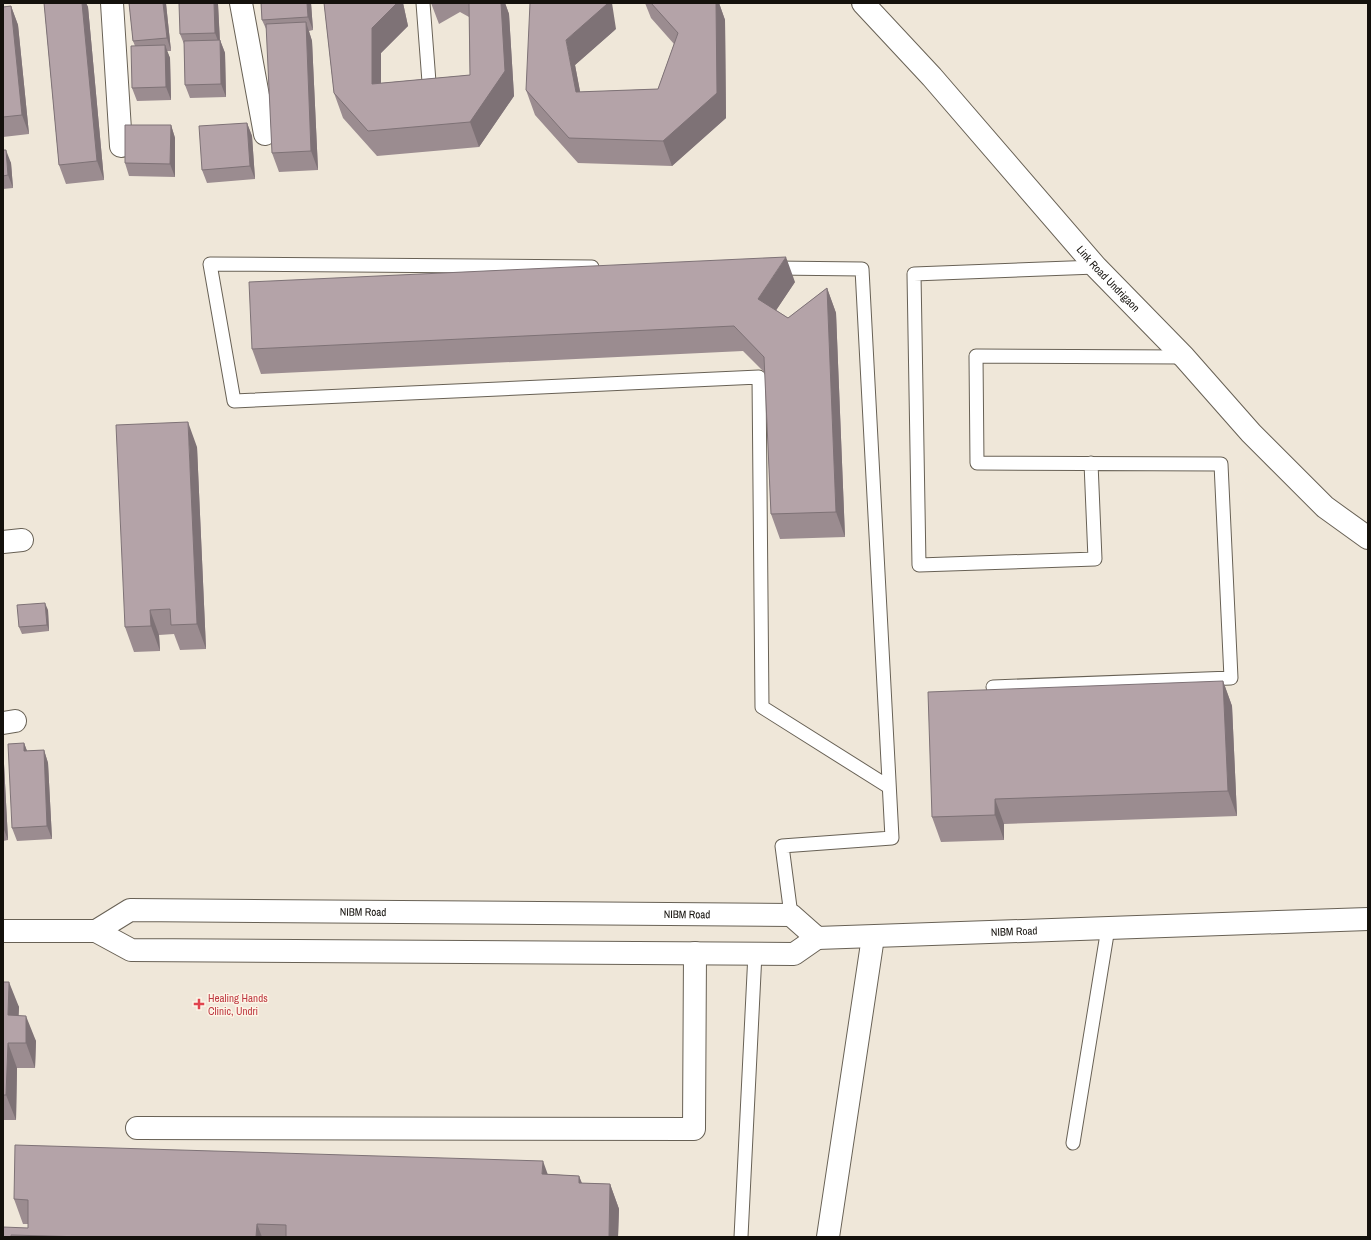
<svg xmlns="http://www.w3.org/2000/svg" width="1371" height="1240" font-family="'Archivo Narrow',sans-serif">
<rect width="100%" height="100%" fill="#efe7d9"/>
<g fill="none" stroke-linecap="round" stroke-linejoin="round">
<defs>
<path id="service" d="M423 3 429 82
M592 267 210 264 234 401 759 377 762 707 889 787
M774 268 862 269 892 838 782 846 791 915
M1091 463 1095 559 919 565 914 274 1096 267
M993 687 1231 678 1221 464 977 463 976 356 1184 357
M1073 1143 1108 928
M741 1237 755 953"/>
<path id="minor" d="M112 3 121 146
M241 3 265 134
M3 542 22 540
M3 723 15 721
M137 1128 694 1129 695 953
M828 1237 873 937"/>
<g id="tertiary">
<path id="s1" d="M863 3 932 77 1096 267 1184 357 1251 433 1325 507 1368 538"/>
</g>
<g id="secondary">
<path id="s2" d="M3 931H96L130 910 791 915 817 938 1368 919"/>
<path d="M96 931 131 950 794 954 817 938"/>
</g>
</defs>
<use href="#service" stroke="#686155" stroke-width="15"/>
<use href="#minor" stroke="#686155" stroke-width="24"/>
<use href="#tertiary" stroke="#686155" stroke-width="24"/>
<use href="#secondary" stroke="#686155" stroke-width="24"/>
<use href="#service" stroke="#fff" stroke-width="13"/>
<use href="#minor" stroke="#fff" stroke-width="22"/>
<use href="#tertiary" stroke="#fff" stroke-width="22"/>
<use href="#secondary" stroke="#fff" stroke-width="22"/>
</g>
<path fill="#9b8c90" d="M44 3H86L88 7 104 180 66 184 59 165Z
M129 3H166L171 51H167L170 58 171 100 137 101 132 88 135 46 133 41Z
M261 3H311L313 30 309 31 312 41 318 170 279 172 272 153 267 31 262 20Z
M324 3H403L408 26 381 53V83L470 75 469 17 460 12 439 24 431 3H505L509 14 514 96 479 147 377 156 343 118 334 93Z
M645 3H719L725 20 726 118 672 166 578 163 535 115 526 90 616 29 575 65 580 92 658 89 674 44 651 18Z
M218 4 220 40 225 53 226 97 190 98 185 85 184 44 180 34Z
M11 6 18 25 29 134 3 137V7Z
M247 123 252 136 255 179 207 183 202 170Z
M171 125 175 138V177L129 176 125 163Z
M3 150 11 163 13 188 3 189Z
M795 282 776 310 788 318 827 288 836 313 845 537 780 539 771 514 765 373 743 351 261 374 252 349Z
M197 447 206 649 180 650 174 634 159 635 160 651 134 652 125 627Z
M48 610 49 631 22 634 19 627Z
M1223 681 1232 706 1237 816 1004 824V840L941 842 932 817Z
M24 743 27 751 44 750 48 763 52 839 17 841 12 828Z
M3 761 4 764 8 840 3 841Z
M3 982 19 1007 18 1015 36 1041 35 1068H17L16 1120H3Z
M548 1174 579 1176 582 1183 610 1184 619 1209 618 1237H3L28 1228V1224H23L14 1199Z"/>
<path fill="#7e7276" d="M82 3H86L88 7 104 180 97 161Z
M163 3H166V4L171 51 167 38Z
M214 3H218V4L220 46 215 33Z
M307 3H311L313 30 308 17Z
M397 3H403L408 26 381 53V109L372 84V28Z
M501 3H505L509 14 514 96 479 147 470 122Z
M607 3H612L616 29 575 65 585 117 576 92 566 40Z
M716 3H719L725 20 726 118 672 166 663 141Z
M11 6 18 25 29 134 22 115Z
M306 22 312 41 318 170 311 151Z
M220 40 225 53 226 97 221 84Z
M165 45 170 58 171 100 166 87Z
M247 123 252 136 255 179 250 166Z
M171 125 175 138V177L170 164Z
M6 150 11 163 13 188 8 175Z
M786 257 795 282 767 324 758 299Z
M827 288 836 313 845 537 836 512Z
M188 422 197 447 206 649 197 624Z
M45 603 48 610 49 631 47 625Z
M150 610 159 635 160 651 151 626Z
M1223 681 1232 706 1237 816 1228 791Z
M24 743 29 756 24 751Z
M44 750 48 763 52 839 47 826Z
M3 761 4 764 8 840 3 827Z
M995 799 1004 824V840L995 815Z
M9 982 19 1007 18 1040 8 1015Z
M26 1016 36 1041 35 1068 26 1043Z
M8 1043 17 1068 16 1120 6 1095Z
M543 1161 552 1186 542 1174Z
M579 1176 588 1201 579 1183Z
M610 1184 619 1209 618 1237H609Z
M257 1224 262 1237H256Z"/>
<path fill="#b4a3a8" stroke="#7e7276" d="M44 3H82L97 161 59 165Z
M129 3H163L167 38 133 41Z
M179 3H214L215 33 180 34Z
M261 3H307L308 17 262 20Z
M324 3H397L372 28V84L470 75 469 3H501L505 71 470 122 368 131 334 93Z
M530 3H607V4L566 40 576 92 658 89 678 33 651 3H716L717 93 663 141 569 138 526 90Z
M11 6 22 115 3 117V7Z
M306 22 311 151 272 153 266 24Z
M220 40 221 84 185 85 184 41Z
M165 45 166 87 132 88 131 46Z
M247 123 250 166 202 170 199 126Z
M125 125H171L170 164 125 163Z
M3 150H6L8 175 3 176Z
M786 257 758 299 788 318 827 288 836 512 771 514 764 357 734 326 252 349 249 282Z
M188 422 197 624 171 625 170 609 150 610 151 626 125 627 116 425Z
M45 603 47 625 19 627 17 605Z
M1223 681 1228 791 995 799V815L932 817 928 692Z
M24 743V751L44 750 47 826 12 828 8 744Z
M3 982H9L8 1015 26 1016V1043H8L6 1095H3Z
M15 1145 543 1161 542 1174 579 1176V1183L610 1184 609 1237H286V1225L257 1224 256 1237H85L11 1235V1237H3V1227L28 1228V1200L14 1199Z"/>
<path fill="#e0444e" stroke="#fdf4e6" stroke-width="1.5" d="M197 998h4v4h4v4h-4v4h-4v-4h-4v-4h4z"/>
<g text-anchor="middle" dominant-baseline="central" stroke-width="3" stroke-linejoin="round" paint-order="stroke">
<g font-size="11" fill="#14110c" stroke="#fdf4e6">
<text stroke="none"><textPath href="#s1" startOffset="369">Link Road Undrigaon</textPath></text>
<text stroke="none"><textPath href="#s2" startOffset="366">NIBM Road</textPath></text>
<text stroke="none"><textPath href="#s2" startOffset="690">NIBM Road</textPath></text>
<text stroke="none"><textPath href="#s2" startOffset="1026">NIBM Road</textPath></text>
</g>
<g font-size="11" fill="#be3a42" stroke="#fdf4e6" text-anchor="start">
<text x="208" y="998">Healing Hands<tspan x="208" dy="13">Clinic, Undri</tspan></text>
</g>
</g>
<rect width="1371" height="1240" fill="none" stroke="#14110c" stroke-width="8"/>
</svg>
